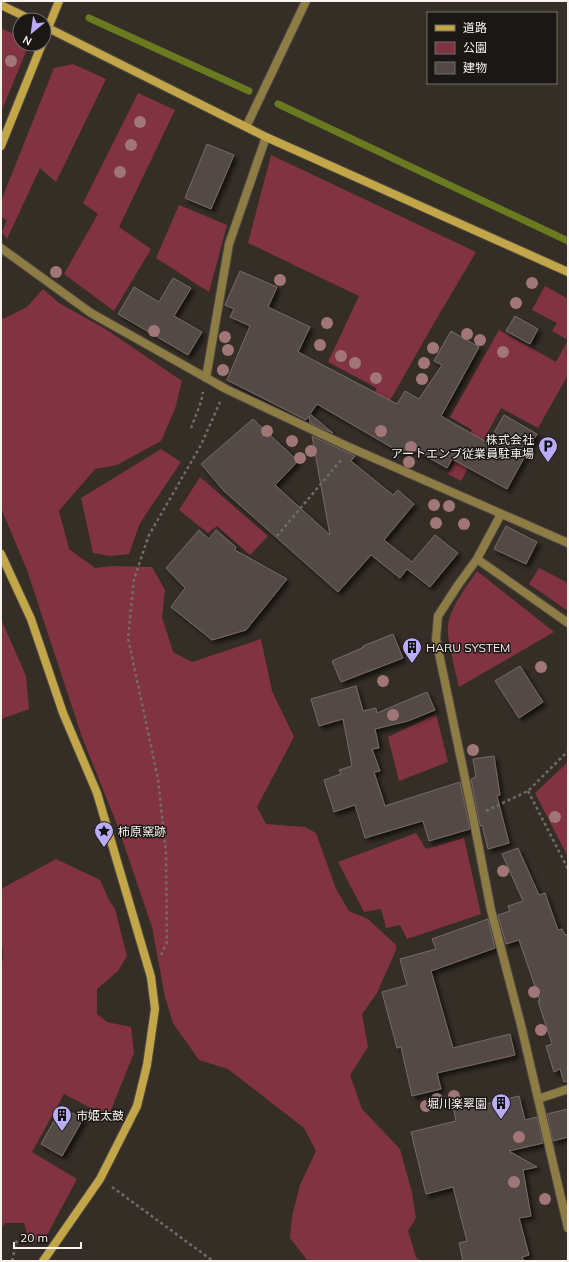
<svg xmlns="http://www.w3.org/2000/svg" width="569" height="1262" font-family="Mulish,'Noto Sans JP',sans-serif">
<defs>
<filter id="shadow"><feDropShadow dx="3.5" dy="3.5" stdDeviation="2" flood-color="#0009"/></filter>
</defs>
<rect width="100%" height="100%" fill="#352e27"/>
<path fill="#823341" d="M1 28 20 37V44H29L1 112Z
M73 64 106 79 56 182 40 168 7 239 2 232 7 220 1 217V201L54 68Z
M138 93 175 110 119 227 151 249 114 311 64 274 98 214 83 203Z
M271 155 476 252 430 330 379 420 364 411 377 388 328 362 359 296 248 243Z
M179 205 227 225 209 292 156 258Z
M545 286 568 299V340L552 331 557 323 532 310Z
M43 289 59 303 107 330 182 381 175 409 161 441 117 465 95 469 59 511 69 549 95 568 113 566 152 567 165 590 162 617 173 652 192 662 261 639 272 691 294 737 257 807 266 824 305 827 316 833 336 889 349 911 368 919 396 945V950L377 993 362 1014 368 1047 350 1075 362 1109 400 1149 412 1193 416 1218 408 1231 416 1257 421 1261H308L290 1238 292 1216 300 1185 316 1151 304 1128 228 1069 199 1060 173 1023 165 997 152 927 118 827 82 737 27 570 1 508V318H5L27 307Z
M499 330 556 362 568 340V375L538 428 501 408 461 481 448 474 472 430 450 417Z
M161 449 181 462 140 523 129 554 110 556 93 553 81 498Z
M200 477 268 536 250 555 217 526 208 533 179 510Z
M539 568 568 583V611L529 584Z
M477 571 554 632 459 687C456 672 444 632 449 620 454 602 467 586 477 571Z
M1 619 26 676 29 709 1 719Z
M436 714 448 762 399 781 388 737Z
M568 762V857L535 793Z
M416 833 426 849 464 838 481 914 407 939 400 925 386 928 381 909 364 912 338 862Z
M56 859 100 880 109 900 115 909 127 956 118 971 97 989V1014L107 1022 131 1027 134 1053 108 1117 64 1094 32 1152 77 1179 47 1235 30 1243 24 1223H5L1 1228V971L3 954 1 938V889Z"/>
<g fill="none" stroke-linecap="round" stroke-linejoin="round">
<path stroke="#697a1f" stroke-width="7" d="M89 18 249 91
M278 104 568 241"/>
</g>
<path fill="#534845" stroke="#776b67" filter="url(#shadow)" d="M207 144 234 155 211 209 185 198Z
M240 271 277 287 268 307 310 327 298 352 397 404 405 391 419 399 442 365 434 361 451 331 479 347 441 416 488 443 504 415 537 434 507 489 452 459 447 468 408 446 403 454 317 404 310 414 333 433 310 423 309 416 306 420 227 380 250 326 230 317 234 309 225 305Z
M173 278 191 288 174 316 202 332 188 355 118 314 134 287 159 302Z
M515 316 538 329 530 344 506 331Z
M253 419 298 461 275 485 330 535 312 436 355 456 351 461 393 495 398 490 414 504 384 540 412 562 435 535 458 553 430 587 407 569 400 578 371 555 338 592 224 491 201 464Z
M506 526 537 542 526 564 494 549Z
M199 530 209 539 216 530 236 547 235 550 287 579 246 630 212 640 171 607 185 588 166 568Z
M393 634 403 658 341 682 332 661 364 647 363 646Z
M520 666 543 702 519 718 495 681Z
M356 686 363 711 376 708 377 713 427 692 435 710 408 721 375 729 379 748 372 749 380 771 374 772 385 806 460 782 470 829 429 841 423 821H422L365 838 355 805 334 812 324 780 341 774 339 770 352 766 343 719 319 726 311 699Z
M494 756 500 795 497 796 509 843 488 849 482 825 480 826 471 779 476 777 473 759Z
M518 848 539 895 545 893 558 930 562 929 565 935 568 934V1081L564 1082 560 1069 554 1072 546 1046 552 1044 538 1001H540L519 940 506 944 498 915 510 911 508 906 523 901 502 854Z
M488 919 495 948 431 971 453 1048 510 1034 515 1055 437 1073 441 1089 412 1096 401 1047 397 1048 382 992 407 985 400 959 436 949 432 939Z
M519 1096 525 1120 537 1117 543 1143 509 1151 537 1167 523 1170 531 1216 519 1218 529 1255 522 1257 524 1261H463L459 1243 467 1241 453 1187 426 1194 411 1132 456 1121 453 1107 473 1102 474 1107Z
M62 1107 83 1119 62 1156 41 1144Z
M568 1109V1137L553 1141 547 1114Z"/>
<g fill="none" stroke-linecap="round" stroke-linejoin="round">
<defs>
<path id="street" d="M246 127 306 1
M1 248 91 313 226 389 351 448 568 543
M206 378 229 244 266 137
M501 514 477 559 458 585 438 616 436 639 473 817 491 910 521 1025 568 1228
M477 559 568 623
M538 1099 568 1089"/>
<path id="secondary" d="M1 5 32 20
M44 26 266 137 568 272
M44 38 59 1
M1 146 42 44
M1 554 31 619 63 713 97 793 151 977 155 1009 147 1065 137 1106 100 1179 43 1261"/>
</defs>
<use href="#street" stroke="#504943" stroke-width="10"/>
<use href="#secondary" stroke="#504943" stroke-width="10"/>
<path stroke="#726c65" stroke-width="2.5" stroke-dasharray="3 3" stroke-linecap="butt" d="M191 428 201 402 203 392
M277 536 341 460
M528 791 568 869
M486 811 528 791 568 751
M161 955 167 942 166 853 158 779 128 638 134 579 149 535 201 445 220 402
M112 1187 213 1261
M12 1261 17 1240"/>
<use href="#street" stroke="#8d7c44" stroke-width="8"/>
<use href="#secondary" stroke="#c3a647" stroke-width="8"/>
</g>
<g fill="#a17677">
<circle cx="11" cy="61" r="6"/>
<circle cx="140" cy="122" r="6"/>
<circle cx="131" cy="145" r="6"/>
<circle cx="120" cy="172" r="6"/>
<circle cx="56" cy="272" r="6"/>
<circle cx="280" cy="280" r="6"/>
<circle cx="532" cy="283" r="6"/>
<circle cx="516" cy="303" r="6"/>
<circle cx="327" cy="323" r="6"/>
<circle cx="154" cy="331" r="6"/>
<circle cx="467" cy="334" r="6"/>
<circle cx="225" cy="337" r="6"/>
<circle cx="480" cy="340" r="6"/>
<circle cx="320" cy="345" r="6"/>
<circle cx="433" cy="348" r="6"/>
<circle cx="228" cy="350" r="6"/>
<circle cx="503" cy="352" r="6"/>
<circle cx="341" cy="356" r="6"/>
<circle cx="355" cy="363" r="6"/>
<circle cx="424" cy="363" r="6"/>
<circle cx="223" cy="370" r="6"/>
<circle cx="376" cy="378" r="6"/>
<circle cx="422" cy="379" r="6"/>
<circle cx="267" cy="431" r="6"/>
<circle cx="381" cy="431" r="6"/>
<circle cx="292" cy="441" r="6"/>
<circle cx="411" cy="447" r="6"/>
<circle cx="311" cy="451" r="6"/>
<circle cx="300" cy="458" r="6"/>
<circle cx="409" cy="462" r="6"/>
<circle cx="434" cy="505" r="6"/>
<circle cx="449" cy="506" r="6"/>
<circle cx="436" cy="523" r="6"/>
<circle cx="464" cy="524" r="6"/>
<circle cx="541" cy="667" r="6"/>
<circle cx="383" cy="681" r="6"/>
<circle cx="393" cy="715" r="6"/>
<circle cx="473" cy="750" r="6"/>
<circle cx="555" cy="817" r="6"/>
<circle cx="503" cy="871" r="6"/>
<circle cx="534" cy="992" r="6"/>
<circle cx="541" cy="1030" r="6"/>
<circle cx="454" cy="1096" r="6"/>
<circle cx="437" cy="1099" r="6"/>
<circle cx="426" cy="1106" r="6"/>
<circle cx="519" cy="1137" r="6"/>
<circle cx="514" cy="1182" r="6"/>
<circle cx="545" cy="1199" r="6"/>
</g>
<defs>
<symbol id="parking-pin" viewBox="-11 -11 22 30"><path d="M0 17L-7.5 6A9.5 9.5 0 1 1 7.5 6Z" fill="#b8abf7" stroke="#1a1714"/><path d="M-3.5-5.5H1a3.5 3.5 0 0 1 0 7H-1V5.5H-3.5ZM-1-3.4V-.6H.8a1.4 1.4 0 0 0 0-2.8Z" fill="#111"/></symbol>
<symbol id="building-pin" viewBox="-11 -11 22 30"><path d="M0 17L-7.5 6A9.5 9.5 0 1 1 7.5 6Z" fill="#b8abf7" stroke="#1a1714"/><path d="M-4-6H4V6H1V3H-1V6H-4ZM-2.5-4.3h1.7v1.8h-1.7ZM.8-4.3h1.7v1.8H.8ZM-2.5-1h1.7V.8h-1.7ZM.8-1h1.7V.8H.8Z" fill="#111"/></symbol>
<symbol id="sight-pin" viewBox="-11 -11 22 30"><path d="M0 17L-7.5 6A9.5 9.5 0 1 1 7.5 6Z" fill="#b8abf7" stroke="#1a1714"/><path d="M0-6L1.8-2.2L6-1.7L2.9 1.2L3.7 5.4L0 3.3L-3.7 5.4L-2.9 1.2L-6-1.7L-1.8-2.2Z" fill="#111"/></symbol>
</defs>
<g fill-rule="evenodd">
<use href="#parking-pin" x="537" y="435" width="22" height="30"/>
<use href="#building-pin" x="401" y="636" width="22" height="30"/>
<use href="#sight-pin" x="93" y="820" width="22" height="30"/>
<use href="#building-pin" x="490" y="1092" width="22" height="30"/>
<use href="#building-pin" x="51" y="1104" width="22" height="30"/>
</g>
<g text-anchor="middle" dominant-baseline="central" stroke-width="3" stroke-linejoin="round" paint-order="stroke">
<g font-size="12" fill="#f7f2ee" stroke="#1a1714" text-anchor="start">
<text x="534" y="439" text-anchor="end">株式会社<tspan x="534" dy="14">アートエンブ従業員駐車場</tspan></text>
<text x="426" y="647">HARU SYSTEM</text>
<text x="118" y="831">柿原窯跡</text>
<text x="487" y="1103" text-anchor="end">堀川楽翠園</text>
<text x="76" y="1115">市姫太鼓</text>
</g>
</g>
<rect width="569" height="1262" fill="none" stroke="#f7f2ee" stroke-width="4"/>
<rect x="427" y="12" width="130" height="72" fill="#1a1714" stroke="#726f6b"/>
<rect x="435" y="25" width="20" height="6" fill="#c3a647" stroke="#726f6b"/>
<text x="463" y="32" font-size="12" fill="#f7f2ee">道路</text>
<rect x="435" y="42" width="20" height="12" fill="#823341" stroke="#726f6b"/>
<text x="463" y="52" font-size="12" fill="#f7f2ee">公園</text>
<rect x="435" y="62" width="20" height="12" fill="#534845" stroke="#726f6b"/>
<text x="463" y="72" font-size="12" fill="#f7f2ee">建物</text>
<g transform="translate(32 32) rotate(209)"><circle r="19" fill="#1a1714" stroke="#726f6b"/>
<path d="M0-3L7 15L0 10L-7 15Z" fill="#b8abf7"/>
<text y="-6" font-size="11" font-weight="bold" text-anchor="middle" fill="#f7f2ee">N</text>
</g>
<path d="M14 1242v6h67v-6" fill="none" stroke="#f7f2ee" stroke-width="2"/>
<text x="20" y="1242" font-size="12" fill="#f7f2ee" stroke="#1a1714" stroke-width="3" paint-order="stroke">20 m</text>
</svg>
